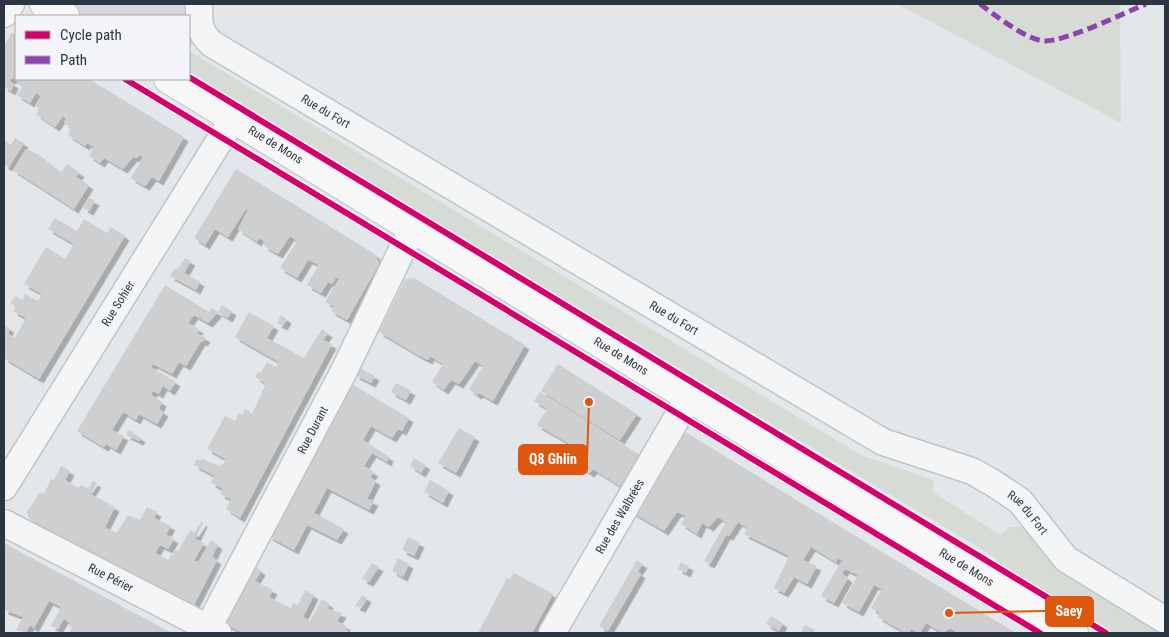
<svg xmlns="http://www.w3.org/2000/svg" width="1169" height="637" font-family="'Roboto Condensed',sans-serif">
<defs>
<filter id="shadow"><feDropShadow dx="4.5" dy="4.5" stdDeviation="0" flood-color="#0004"/></filter>
</defs>
<rect width="100%" height="100%" fill="#e4e7e9"/>
<path fill="#d3d7dc" d="M44 4H199L202 35 189 48V16H65Z"/>
<path fill="#d6dcd5" d="M897 4H1120L1121 123Z
M189 51 863 456 934 480 933 492 1000 535 1010 527H1022L1033 534 1081 584 1164 633H1113L997 563 996 558 189 76Z"/>
<path fill="#cdcfd1" filter="url(#shadow)" d="M12 32 16 35V79H89L184 137 159 181 152 177 145 186 131 178 143 157 139 155 137 158 133 157 123 169 104 158 100 163 89 156 94 147 87 143 85 146 68 135 71 128 64 123 66 118 63 116 55 127 36 114 39 108 35 106 41 96 36 93 30 103 17 95 23 86 13 78 9 81 14 84 11 91 4 87V46Z
M15 138 24 143 9 167 4 165V140L11 145Z
M26 149 39 155 61 172 67 164 80 173 76 177 89 185 74 209 13 170Z
M236 169 375 254 379 264 347 320 331 311 334 306 325 302 339 279 336 277 332 284 328 282 321 293 307 285 318 266 317 264 308 260 297 278 280 268 297 241 290 236 278 254 264 246 265 242 259 238 257 242 238 229 248 210 246 209 228 237 215 229 205 245 194 238Z
M89 198 95 201 89 211 83 208Z
M55 218 77 231 84 219 107 233 111 227 125 236 39 379 4 358V325L10 328 7 333 15 338 26 318 13 311 16 307 10 303 15 296 22 300 25 294 38 301 42 294 24 284 46 247 65 259 74 244 48 229Z
M185 258 191 261 184 273 200 282 196 290 170 276 175 268 178 269Z
M414 278 525 345 493 401 479 393 477 395 469 389 483 366 475 361 459 384 451 380 444 390 432 382 443 364 430 356 428 360 420 356 379 332 405 279Z
M165 285 209 312 211 308 218 312 208 323 194 315 188 323 199 329 197 333 206 338 203 342 201 341 186 366 179 362 172 374 153 364 151 367 176 382 170 391 163 386 159 394 153 391 151 395 162 402 159 409 164 412 157 424 139 414 136 420 123 412 112 430 124 436 116 450 106 444 104 447 77 431Z
M222 305 232 311 228 318 218 312Z
M249 312 274 326 267 338 304 358 322 329 328 333 323 340 332 344 240 518 226 509 231 499 220 494 223 489 211 483 215 476 194 465 197 459 201 461 202 459 220 466 222 463 223 465 226 459 207 449 225 416 235 421 239 413 242 415 245 409 252 414 266 384 255 377 258 372 261 373 267 362 276 367 279 362 235 337Z
M281 315 287 319 283 326 277 323Z
M558 364 637 414 620 440 541 391Z
M360 368 375 376 371 383 355 375Z
M350 383 409 418 402 431 398 429 392 438 371 426 363 440 389 457 387 462 372 453 364 466 374 472 370 477 376 481 367 499 374 501 369 510 327 488 314 513 344 529 337 540 307 525 294 550 268 536Z
M396 383 411 391 406 400 391 392Z
M540 392 640 455 620 486 593 469 590 473 562 457 570 444 537 425 547 409 534 401Z
M677 427 859 538 1016 633H958L950 628 943 633 926 623 920 633 911 629 909 633H906L878 617 880 613 871 608 882 589 874 585 859 612 842 603 858 575 845 569 842 574 848 578 834 603 821 596 841 562 845 563 838 558 836 562 811 547 803 560 817 566 807 584 794 577 784 593 774 588 789 556 744 534 747 528 738 522 729 536 726 535 710 564 704 561 726 522 718 517 709 527 702 523 697 534 681 524 686 516 677 512 664 531 630 511Z
M459 428 475 437 456 473 438 463Z
M129 430 141 438 139 441 126 435Z
M414 458 426 465 421 473 410 466Z
M61 466 70 471 65 480 78 488 81 485 88 489 93 481 97 483 90 494 115 507 105 527 117 533 128 515 140 520 147 507 157 512 154 518 171 526 166 534 174 539 168 549 160 545 155 553 168 560 175 549 178 551 188 534 191 530 194 533 202 521 203 523 195 539 204 543 194 561 198 562 211 540 218 545 212 557 217 560 193 607 29 519 27 512 40 492 44 494 51 479 54 480Z
M430 480 449 491 443 503 424 492Z
M408 537 420 543 414 556 402 550Z
M4 543 50 568 172 633H69L72 627 68 626 70 623 64 619 58 629 51 626 61 607 49 601 34 628 30 625 26 633 16 630 23 617 4 610Z
M398 558 409 564 403 577 392 571Z
M637 560 643 564 638 571 634 569 641 574 608 631 599 626Z
M681 562 689 566 686 573 678 569Z
M372 563 379 567 369 582 362 579Z
M254 565 261 571 255 581 273 590 269 597 291 608 293 603 298 605 305 590 314 595 303 617 310 621 322 599 329 604 328 609 342 613 337 621 346 626 345 629 350 633H243L222 622Z
M514 573 553 594 532 633H478L507 578 510 579Z
M362 595 367 598 361 608 355 606Z
M771 616 783 623 779 631 766 624Z
M805 625 815 630 814 633H801Z"/>
<g fill="none" stroke-linecap="round" stroke-linejoin="round">
<defs>
<g id="street">
<path id="s1" d="M199 4C199 22 198 31 212 44L883 442 972 471 993 483 1020 501 1066 559 1165 620"/>
<path d="M4 14 11 4"/>
<path id="s2" d="M4 487 233 119"/>
<path id="s3" d="M4 523 218 633"/>
<path id="s4" d="M208 628 344 371 412 229"/>
<path id="s5" d="M552 633 688 399"/>
</g>
<g id="primary">
<path d="M44 4 65 16"/>
<path id="s6" d="M168 79 1074 633"/>
</g>
</defs>
<use href="#street" stroke="#c2c5c7" stroke-width="29"/>
<use href="#primary" stroke="#c1c4c6" stroke-width="30"/>
<use href="#street" stroke="#f4f5f6" stroke-width="26"/>
<use href="#primary" stroke="#f7f7f8" stroke-width="28"/>
<path stroke="#8e44ad" stroke-width="5" stroke-dasharray="10 5" stroke-linecap="butt" d="M980 4C995 15 1025 39 1044 41 1065 42 1124 13 1146 4"/>
<defs>
<path id="cycleway" d="M189 77 1106 633
M125 79 1040 633"/>
</defs>
<use href="#cycleway" stroke="#f3f5f8" stroke-width="9"/>
<use href="#cycleway" stroke="#d6006c" stroke-width="6"/>
</g>
<g text-anchor="middle" dominant-baseline="central" stroke-width="4" stroke-linejoin="round" paint-order="stroke">
<g font-size="12" fill="#2c3641" stroke="#f3f5f8">
<text stroke="none"><textPath href="#s1" startOffset="176">Rue du Fort</textPath></text>
<text stroke="none"><textPath href="#s6" startOffset="126">Rue de Mons</textPath></text>
<text stroke="none"><textPath href="#s2" startOffset="216">Rue Sohier</textPath></text>
<text stroke="none"><textPath href="#s1" startOffset="581">Rue du Fort</textPath></text>
<text stroke="none"><textPath href="#s6" startOffset="531">Rue de Mons</textPath></text>
<text stroke="none"><textPath href="#s4" startOffset="224">Rue Durant</textPath></text>
<text stroke="none"><textPath href="#s1" startOffset="988">Rue du Fort</textPath></text>
<text stroke="none"><textPath href="#s5" startOffset="135">Rue des Walbrées</textPath></text>
<text stroke="none"><textPath href="#s6" startOffset="936">Rue de Mons</textPath></text>
<text stroke="none"><textPath href="#s3" startOffset="120">Rue Périer</textPath></text>
</g>
</g>
<path fill="none" stroke="#df570f" stroke-width="2" d="M589 402L587 460M949 613L1046 611"/>
<g fill="#df570f" stroke="#f3f5f8" stroke-width="2">
<circle cx="589" cy="402" r="5"/>
<circle cx="949" cy="613" r="5"/>
</g>
<g fill="#df570f" stroke="#df570f" stroke-width="2">
<rect x="519" y="445" width="68" height="29" rx="5"/>
<rect x="1046" y="597" width="47" height="29" rx="5"/>
</g>
<g font-size="14" text-anchor="middle" font-weight="bold" fill="#fff">
<text x="553" y="464">Q8 Ghlin</text>
<text x="1069" y="616">Saey</text>
</g>
<rect width="1169" height="637" fill="none" stroke="#2c3641" stroke-width="10"/>
<rect x="15" y="15" width="175" height="65" fill="#f3f5f8" stroke="#a3a9af"/>
<rect x="25" y="31" width="25" height="8" fill="#d6006c" stroke="#a3a9af"/>
<text x="60" y="40" font-size="15" fill="#2c3641">Cycle path</text>
<rect x="25" y="56" width="25" height="8" fill="#8e44ad" stroke="#a3a9af"/>
<text x="60" y="65" font-size="15" fill="#2c3641">Path</text>
</svg>
